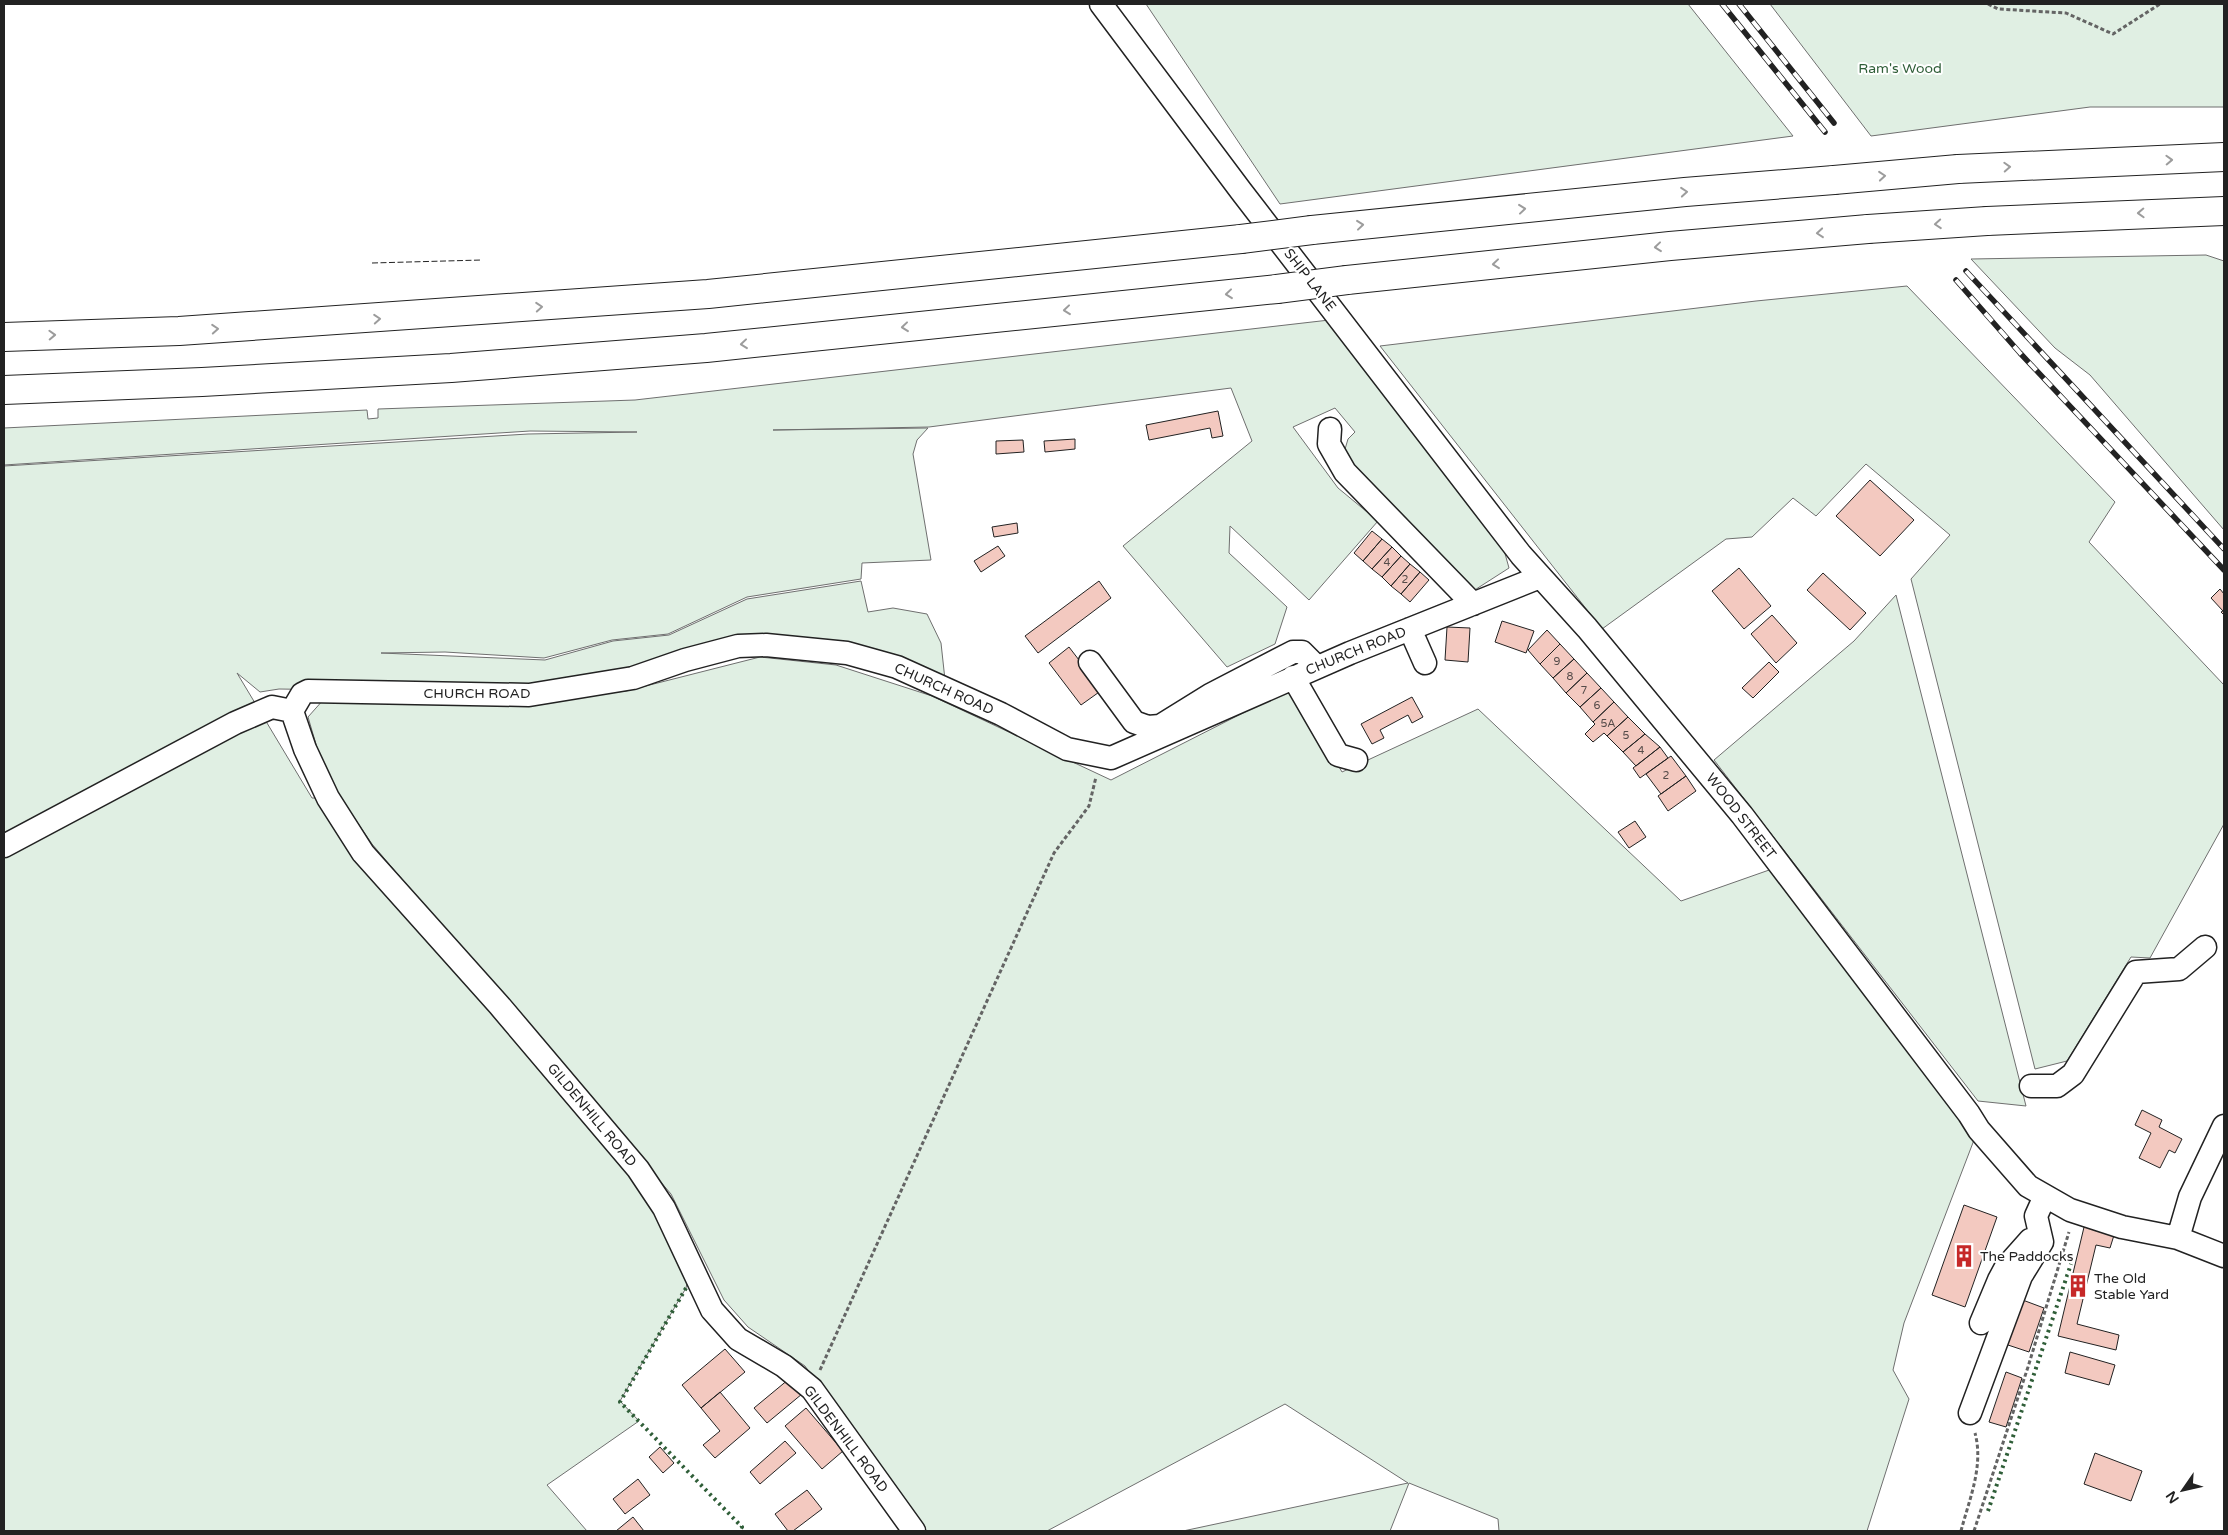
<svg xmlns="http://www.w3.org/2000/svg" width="2228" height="1535" font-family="'Varela Round',sans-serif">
<rect width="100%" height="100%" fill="#fff"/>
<path fill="#e0efe3" stroke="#6f6f6f" d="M1146 4H1688L1793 136 1280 204Z
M1770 4H2224V107H2090L1871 136Z
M2206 255 2224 261V530L2090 375 2055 348 1971 259Z
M1907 286 2115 502 2089 542 2224 685V824L2150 958 2131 957 2067 1061 2035 1069 1911 579 1950 535 1866 464 1816 516 1793 498 1752 537 1726 539 1602 629 1380 346 1756 301Z
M1338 319 1504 550 1509 568 1470 593 1343 456 1348 439 1355 432 1335 408 1293 427 1338 488 1378 521 1309 600 1230 526 1229 553 1287 607 1275 644 1227 667 1123 546 1252 441 1231 388 929 427 773 430 928 428 917 440 913 454 931 560 862 563 861 579 747 597 668 634 612 640 544 658 445 652 381 653 545 660 613 641 669 635 747 599 861 581 868 612 893 608 927 614 941 643 946 689 766 643 528 693 279 689 260 692 237 673 312 798H326L636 1171 690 1270 686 1288 620 1401 639 1421 547 1485 587 1531H4V466L528 434 637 432 530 431 4 465V428L367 410 368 419 378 418V409L635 400Z
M1896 595 2026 1106 1978 1101 1714 760 1854 641Z
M760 657 836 665 932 696 1111 780 1294 687 1342 772 1478 709 1681 901 1772 869 1974 1140 1904 1323 1893 1370 1909 1399 1867 1531H1499L1498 1519 1409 1483 1390 1531H1183L1408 1483 1285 1404 1047 1531H922L805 1366 748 1327 724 1300 671 1194 372 844 325 775 308 717 324 699 492 705 626 691Z"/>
<path fill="#f3c9c0" stroke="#222" d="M1218 411 1223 436 1212 438 1210 428 1149 440 1146 425Z
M1075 439V449L1045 452 1044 441Z
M1023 440 1024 452 996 454V441Z
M1870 480 1914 520 1880 556 1836 516Z
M1017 523 1018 533 994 537 992 527Z
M1372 531 1382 539 1363 561 1354 553Z
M1382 539 1392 547 1372 569 1363 561Z
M998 546 1005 556 981 572 974 561Z
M1392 547 1401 556 1382 577 1372 569Z
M1401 556 1410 564 1391 586 1382 577Z
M1410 564 1420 572 1401 594 1391 586Z
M1739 568 1771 606 1744 629 1712 591Z
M1420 572 1429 580 1410 602 1401 594Z
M1823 573 1866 613 1850 630 1807 590Z
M1099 581 1111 598 1038 653 1025 636Z
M2220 589 2224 594V615L2221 612 2223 611 2211 598Z
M1772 615 1797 643 1776 663 1751 634Z
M1502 621 1534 631 1526 653 1495 642Z
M1447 627 1470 628 1468 662 1445 660Z
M1547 630 1560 644 1540 664 1528 650Z
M1560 644 1574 659 1553 678 1540 664Z
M1069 647 1102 690 1081 705 1049 663Z
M1574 659 1587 673 1566 693 1553 678Z
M1769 662 1779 672 1753 698 1742 688Z
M1587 673 1601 688 1580 707 1566 693Z
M1601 688 1614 702 1593 722 1580 707Z
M1412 697 1423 717 1412 723 1408 715 1380 730 1384 738 1372 744 1361 724Z
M1614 702 1628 717 1607 736 1604 733 1593 742 1585 734 1595 724 1593 722Z
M1628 717 1645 734 1623 752 1607 736Z
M1645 734 1660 747 1636 766 1623 752Z
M1660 747 1668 758 1640 778 1633 768Z
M1671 756 1686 776 1661 794 1646 774Z
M1686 776 1696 791 1668 811 1658 796Z
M1635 821 1646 837 1629 848 1618 832Z
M2142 1110 2162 1120 2159 1127 2182 1139 2175 1153 2169 1150 2160 1168 2139 1158 2151 1133 2135 1125Z
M1964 1205 1997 1217 1965 1307 1932 1295Z
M2085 1223 2115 1232 2110 1248 2096 1245 2077 1324 2119 1335 2116 1350 2058 1336Z
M2020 1299 2044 1308 2029 1352 2005 1344Z
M725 1349 745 1372 701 1408 682 1385Z
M2070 1352 2115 1365 2109 1385 2065 1373Z
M2006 1372 2022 1378 2006 1427 1989 1422Z
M789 1379 802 1394 767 1423 754 1408Z
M720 1392 750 1428 715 1458 703 1445 720 1431 701 1408Z
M806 1408 843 1451 822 1469 785 1426Z
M785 1441 796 1453 760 1484 750 1472Z
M660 1447 674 1463 663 1473 649 1457Z
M2095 1453 2142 1471 2131 1501 2084 1484Z
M638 1479 650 1495 625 1514 613 1499Z
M807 1490 822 1509 793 1531H788L775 1514Z
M633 1517 644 1531H616Z"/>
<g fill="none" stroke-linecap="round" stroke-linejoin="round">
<defs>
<path id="minor" d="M1101 4 1241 191 1521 555 1587 628 1742 815 1969 1114 1979 1130 2028 1186 2070 1210 2122 1227 2178 1238 2224 1256
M1330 429 1329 444 1345 472 1473 604
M1410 629 1425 663
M1090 662 1134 722 1148 727 1160 726 1210 695 1293 652H1302L1317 667
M1293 677 1338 755 1356 760
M4 846 235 723 272 707 292 711
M2031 1086H2057L2073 1074 2136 972 2179 969 2205 947
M2178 1238 2190 1197 2224 1126
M1981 1323 1999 1280 2006 1267 2030 1240
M1970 1413 2021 1276 2042 1242 2036 1216 2045 1196
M914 1531 812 1389 784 1366 738 1339 712 1310 664 1208 638 1169 499 1005 363 853 328 798 305 749 292 711 302 694 308 691 529 695 633 678 685 660 738 646 766 645 847 653 897 667 1001 714 1067 749 1111 758 1350 653 1540 577"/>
<path id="highway" d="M1958 169 2224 157
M1987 221 2224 211
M1312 230 1685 192 1834 180
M1347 280 1670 246 1868 229
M4 337 179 331 708 294 1241 239
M4 390 202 382 451 368 706 348 1277 289"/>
</defs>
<use href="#minor" stroke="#222" stroke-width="25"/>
<use href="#highway" stroke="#222" stroke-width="30"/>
<path stroke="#646464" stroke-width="3" stroke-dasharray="4 2.5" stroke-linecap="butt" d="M1988 4 1998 9 2066 13 2113 34 2160 4
M820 1370 1054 853 1089 806 1096 777
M1961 1531C1969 1500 1984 1466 1975 1433
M1974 1531 2028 1367 2069 1232"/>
<use href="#minor" stroke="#fff" stroke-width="22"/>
<use href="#highway" stroke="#fff" stroke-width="28"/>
<defs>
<path id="rail" d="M1722 4 1825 132
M1739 4 1834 123
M1966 271 2224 549
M1956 280 2020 353 2224 570"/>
</defs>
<use href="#rail" stroke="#222" stroke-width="5.5"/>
<use href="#rail" stroke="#fff" stroke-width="4" stroke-dasharray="11" stroke-linecap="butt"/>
<defs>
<path id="highway-bridge" d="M1834 180 1958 169
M1868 229 1987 221
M1241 239 1312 230
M1277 289 1347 280"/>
</defs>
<use href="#highway-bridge" stroke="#222" stroke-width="30" stroke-linecap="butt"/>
<use href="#highway-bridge" stroke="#fff" stroke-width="28"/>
<path stroke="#2f5e38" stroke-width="4" stroke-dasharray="2.5 4" stroke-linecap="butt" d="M686 1288 620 1402 742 1527 738 1531
M1988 1511 2071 1264"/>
<path stroke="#222" stroke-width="1" stroke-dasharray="6 2.5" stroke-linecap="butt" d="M372 263 482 260"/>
</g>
<defs><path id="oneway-chevron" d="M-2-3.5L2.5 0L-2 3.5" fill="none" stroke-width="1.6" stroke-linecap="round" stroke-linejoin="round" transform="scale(1.25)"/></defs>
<g stroke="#9c9c9c">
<use href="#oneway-chevron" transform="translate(2169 160) rotate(-2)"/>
<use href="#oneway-chevron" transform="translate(2007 167) rotate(-3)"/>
<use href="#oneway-chevron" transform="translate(1882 176) rotate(-5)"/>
<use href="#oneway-chevron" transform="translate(1684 192) rotate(-5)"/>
<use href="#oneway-chevron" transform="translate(1522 209) rotate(-6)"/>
<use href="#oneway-chevron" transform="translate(2141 213) rotate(178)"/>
<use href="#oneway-chevron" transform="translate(1938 224) rotate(176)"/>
<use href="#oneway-chevron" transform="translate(1360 225) rotate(-6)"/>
<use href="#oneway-chevron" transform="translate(1820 233) rotate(175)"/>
<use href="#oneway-chevron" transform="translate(1658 247) rotate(174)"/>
<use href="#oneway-chevron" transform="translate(1496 264) rotate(174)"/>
<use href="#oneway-chevron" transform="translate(1229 294) rotate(174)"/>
<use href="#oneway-chevron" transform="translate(539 307) rotate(-4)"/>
<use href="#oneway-chevron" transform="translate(1067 310) rotate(174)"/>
<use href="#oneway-chevron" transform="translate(377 319) rotate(-4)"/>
<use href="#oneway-chevron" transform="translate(905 327) rotate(174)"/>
<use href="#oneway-chevron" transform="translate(215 329) rotate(-4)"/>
<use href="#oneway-chevron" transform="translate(52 335) rotate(-2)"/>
<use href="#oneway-chevron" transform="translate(744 344) rotate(174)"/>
</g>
<defs>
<symbol id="building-bare" viewBox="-9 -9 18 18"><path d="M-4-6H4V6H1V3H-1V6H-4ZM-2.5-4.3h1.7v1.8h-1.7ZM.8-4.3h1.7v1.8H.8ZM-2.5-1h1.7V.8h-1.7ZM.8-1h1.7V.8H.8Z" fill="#c62828" stroke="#fff" stroke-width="2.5" paint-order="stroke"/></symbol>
</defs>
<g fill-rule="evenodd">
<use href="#building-bare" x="1948" y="1240" width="32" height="32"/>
<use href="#building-bare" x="2062" y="1270" width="32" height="32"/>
</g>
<g text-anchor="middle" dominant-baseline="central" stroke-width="4" stroke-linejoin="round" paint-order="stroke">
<g font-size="11" fill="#564c4a">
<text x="1387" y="562">4</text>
<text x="1405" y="579">2</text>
<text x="1557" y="661">9</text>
<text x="1570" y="676">8</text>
<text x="1584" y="690">7</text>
<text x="1597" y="705">6</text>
<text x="1608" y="723">5A</text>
<text x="1626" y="735">5</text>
<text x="1641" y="750">4</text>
<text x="1666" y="775">2</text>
</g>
<g font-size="14" fill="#2f5e38" stroke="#fff">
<text x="1900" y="68">Ram's Wood</text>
</g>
<g font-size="14" fill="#222" stroke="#fff">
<text transform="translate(1310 280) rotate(52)">SHIP LANE</text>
<text transform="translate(1356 651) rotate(-22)">CHURCH ROAD</text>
<text transform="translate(944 689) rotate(24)">CHURCH ROAD</text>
<text x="477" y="693">CHURCH ROAD</text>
<text transform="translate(1741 816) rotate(52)">WOOD STREET</text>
<text transform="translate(592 1115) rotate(50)">GILDENHILL ROAD</text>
<text transform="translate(846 1439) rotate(53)">GILDENHILL ROAD</text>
</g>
<g font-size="14" fill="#222" stroke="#fff" text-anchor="start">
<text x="1980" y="1256">The Paddocks</text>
<text x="2094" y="1278">The Old<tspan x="2094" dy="16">Stable Yard</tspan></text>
</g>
</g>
<rect width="2228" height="1535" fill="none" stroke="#222222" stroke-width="10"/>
<g transform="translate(2183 1490) rotate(236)" stroke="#ffffff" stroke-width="4" paint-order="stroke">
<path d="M0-4L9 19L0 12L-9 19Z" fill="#222222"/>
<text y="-8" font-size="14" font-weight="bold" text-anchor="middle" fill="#222222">N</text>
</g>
</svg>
